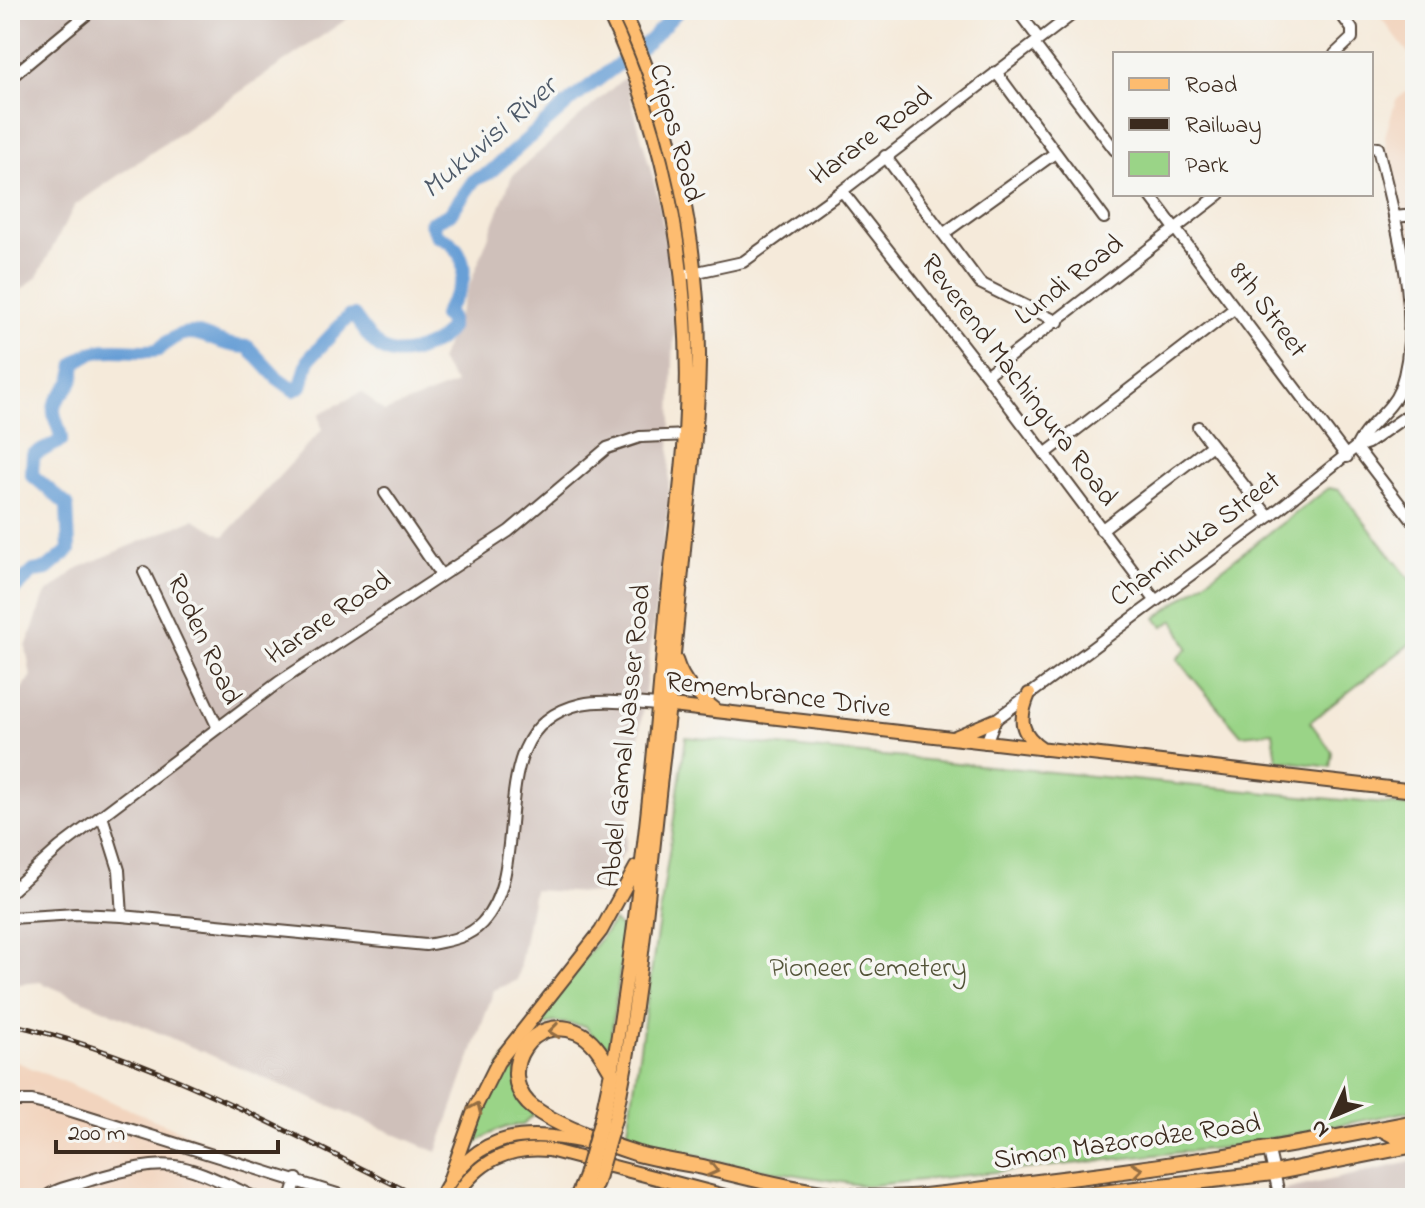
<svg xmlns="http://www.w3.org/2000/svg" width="1425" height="1208" font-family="'Indie Flower',sans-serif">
<rect width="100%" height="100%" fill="#f6f6f2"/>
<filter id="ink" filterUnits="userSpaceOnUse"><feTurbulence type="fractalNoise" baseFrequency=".0125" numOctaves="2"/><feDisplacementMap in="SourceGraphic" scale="16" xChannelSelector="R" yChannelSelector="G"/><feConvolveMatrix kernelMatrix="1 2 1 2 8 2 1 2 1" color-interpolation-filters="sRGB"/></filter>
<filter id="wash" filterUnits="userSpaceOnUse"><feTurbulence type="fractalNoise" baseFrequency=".006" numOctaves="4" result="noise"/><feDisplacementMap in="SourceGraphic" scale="32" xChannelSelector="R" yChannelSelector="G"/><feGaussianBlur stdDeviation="1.8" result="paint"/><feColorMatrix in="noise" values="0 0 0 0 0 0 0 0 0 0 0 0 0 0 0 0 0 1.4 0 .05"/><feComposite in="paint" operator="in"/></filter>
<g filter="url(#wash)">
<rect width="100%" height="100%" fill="#f5eada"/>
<path fill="#f2d4be" d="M1375 10H1415V62Z
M1415 85V306L1388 172 1385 136 1396 100Z
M10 1059 340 1198H10Z"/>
<path fill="#cfc0ba" d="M10 10H360L75 205 37 277 10 299Z
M625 77 659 200 675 304 668 509 625 850 601 894 534 890 517 980 494 990 437 1152 40 982 10 985V704L31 677 26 647 45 595 78 568 194 519 224 536 322 430 319 414 362 392 384 412 456 384 440 361 512 176Z
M1415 1161V1198H1236L1253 1197Z"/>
<path fill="#9ad487" stroke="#6a7f52" stroke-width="2" d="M1329 488 1339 490 1415 586V640L1310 722 1332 752 1330 767 1277 760 1273 732 1241 735 1177 659 1188 648 1174 620 1163 627 1156 618Z
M686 737 1415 807V1110L1229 1147 866 1186 729 1164 627 1136Z
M614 921 625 933 610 1042 603 1048 585 1026 553 1022 529 1033 512 1062 534 1114 523 1125C496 1125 478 1141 459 1158L502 1063Z"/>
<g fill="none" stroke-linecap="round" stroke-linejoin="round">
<path stroke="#689fd6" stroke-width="14" d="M10 593 34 571 47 569 69 550 67 505 32 475 33 455 61 441C62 430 50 414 55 404 63 388 76 386 74 365 97 340 130 355 158 350 196 314 204 346 248 347L276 377 294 390 301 386 309 359 348 317 354 316C374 344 385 363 420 349 435 343 438 343 450 328V318L444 316C447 306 456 298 460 288 469 266 460 243 437 236L431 223 450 214 474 180 489 173 574 98 649 41 679 10"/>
</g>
</g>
<g filter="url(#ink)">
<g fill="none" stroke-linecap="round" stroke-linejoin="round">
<defs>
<path id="minor" d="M1017 10 1039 39
M1034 44 1115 150
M1335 54 1352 38V29L1338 10
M996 72 1104 218
M10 78 92 10
M1371 147 1378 148C1395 221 1425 317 1400 389 1391 412 1366 425 1356 447L1415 524
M885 156 980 283 1058 322
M842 191 986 375 1155 600
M1149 194 1347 457
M1394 217 1415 215
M943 234 1055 153
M688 274 743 262 842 191 1078 10
M986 375 1220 194
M1198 427 1269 517
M1045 454 1235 308
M385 493 441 575
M1101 530 1212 445
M144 572 218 728
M986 743 995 720 1269 517 1356 447 1368 443 1415 410
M102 816 119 870 122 916
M10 892 60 847 279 682 509 531 607 448 640 437 690 435
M10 918 76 914 122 916 426 945C446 941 467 939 482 923 537 864 477 728 581 704 605 699 635 704 660 705
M10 1101H32L65 1109 350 1198
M1269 1151 1280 1198
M45 1198C55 1188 77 1185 91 1180 174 1155 180 1162 256 1198
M291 1198 297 1179"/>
<path id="major" d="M607 10C670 142 694 289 685 434 681 499 670 563 665 627 653 776 637 925 612 1072
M676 660C683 683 697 695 715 709
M1029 694C1018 720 1020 734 1043 749
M663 705 1415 791
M955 737 995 720
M615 1119C640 1007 648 891 661 777 670 701 677 625 684 549 690 486 698 425 699 362 700 245 673 116 622 10
M449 1181 475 1108 498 1062 601 931 636 867
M440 1198C478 1126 529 1130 599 1145
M455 1198C477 1162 507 1146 549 1150L733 1198
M590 1198 597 1182"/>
<path id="highway" d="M602 1119 612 1072C603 1057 594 1039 577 1032 533 1013 496 1069 528 1103 548 1123 610 1145 638 1154 659 1160 681 1162 703 1167 753 1179 805 1193 857 1197 917 1201 979 1189 1038 1182 1165 1167 1290 1147 1415 1122
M1382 1129 1395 1136 1415 1134
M577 1198 585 1179
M1058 1198 1273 1173 1415 1145"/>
</defs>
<use href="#minor" stroke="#57473a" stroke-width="14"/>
<use href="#major" stroke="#57473a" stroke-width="16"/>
<use href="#highway" stroke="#57473a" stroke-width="18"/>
<use href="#minor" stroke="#fff" stroke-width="10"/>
<use href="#major" stroke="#fdbc6f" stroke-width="12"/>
<use href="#highway" stroke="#fdbc6f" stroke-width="14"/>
<defs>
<path id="rail" d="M10 1024C156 1057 288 1133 421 1198"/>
</defs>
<use href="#rail" stroke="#3b2a1e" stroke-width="5"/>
<use href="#rail" stroke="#f6f6f2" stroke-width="2" stroke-dasharray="6" stroke-linecap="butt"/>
<defs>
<path id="major-bridge" d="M597 1182 615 1119"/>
<path id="highway-bridge" d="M585 1179 602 1119"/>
</defs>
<use href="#major-bridge" stroke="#57473a" stroke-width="16" stroke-linecap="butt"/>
<use href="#highway-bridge" stroke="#57473a" stroke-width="18" stroke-linecap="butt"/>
<use href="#major-bridge" stroke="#fdbc6f" stroke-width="12"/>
<use href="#highway-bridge" stroke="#fdbc6f" stroke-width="14"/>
</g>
<defs><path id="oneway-chevron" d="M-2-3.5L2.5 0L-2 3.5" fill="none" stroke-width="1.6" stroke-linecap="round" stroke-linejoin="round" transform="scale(2)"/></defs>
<g stroke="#926c42">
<use href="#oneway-chevron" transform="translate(554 1031) rotate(173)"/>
<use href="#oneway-chevron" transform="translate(476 1108) rotate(-66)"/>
<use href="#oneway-chevron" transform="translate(713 1170) rotate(14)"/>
<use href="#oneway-chevron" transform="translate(1137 1170) rotate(-8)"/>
</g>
</g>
<g text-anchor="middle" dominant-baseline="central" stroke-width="7" stroke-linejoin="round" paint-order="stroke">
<g font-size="28" fill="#3b2a1e" stroke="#f6f6f2">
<text transform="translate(675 133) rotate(75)">Cripps Road</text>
<text transform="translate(872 137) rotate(-37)">Harare Road</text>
<text transform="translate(1070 281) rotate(-38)">Lundi Road</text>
<text transform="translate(1267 311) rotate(53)">8th Street</text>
<text transform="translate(1018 381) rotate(53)">Reverend Machingura Road</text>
<text transform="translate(1196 540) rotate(-37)">Chaminuka Street</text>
<text transform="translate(329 619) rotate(-34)">Harare Road</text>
<text transform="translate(203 640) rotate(65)">Roden Road</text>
<text transform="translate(778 696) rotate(7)">Remembrance Drive</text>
<text transform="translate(627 736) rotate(-84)">Abdel Gamal Nasser Road</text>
<text transform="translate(1127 1143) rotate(-8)">Simon Mazorodze Road</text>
</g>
<g font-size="28" fill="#535438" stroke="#f6f6f2">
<text x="868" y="969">Pioneer Cemetery</text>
</g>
<g font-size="30" font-style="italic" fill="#4d5968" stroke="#f6f6f2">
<text transform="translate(490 139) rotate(-41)">Mukuvisi River</text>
</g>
</g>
<rect width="1425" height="1208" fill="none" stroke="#f6f6f2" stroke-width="40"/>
<rect x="1113" y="52" width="260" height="144" fill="#f6f6f2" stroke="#aba49d" stroke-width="2"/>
<rect x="1129" y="78" width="40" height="12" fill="#fdbc6f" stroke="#aba49d" stroke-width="2"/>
<text x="1185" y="92" font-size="24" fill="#3b2a1e">Road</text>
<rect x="1129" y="118" width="40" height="12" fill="#3b2a1e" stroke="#aba49d" stroke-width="2"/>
<text x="1185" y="132" font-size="24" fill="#3b2a1e">Railway</text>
<rect x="1129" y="152" width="40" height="24" fill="#9ad487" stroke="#aba49d" stroke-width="2"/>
<text x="1185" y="172" font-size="24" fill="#3b2a1e">Park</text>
<g transform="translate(1333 1116) rotate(226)" stroke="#f6f6f2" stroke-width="6" paint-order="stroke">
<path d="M0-6L14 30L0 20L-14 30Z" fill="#3b2a1e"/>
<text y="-12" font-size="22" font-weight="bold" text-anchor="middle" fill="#3b2a1e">N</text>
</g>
<path d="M56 1140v12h222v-12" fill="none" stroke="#3b2a1e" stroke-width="4"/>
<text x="68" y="1140" font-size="24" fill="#3b2a1e" stroke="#f6f6f2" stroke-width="6" paint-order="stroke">200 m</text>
</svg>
